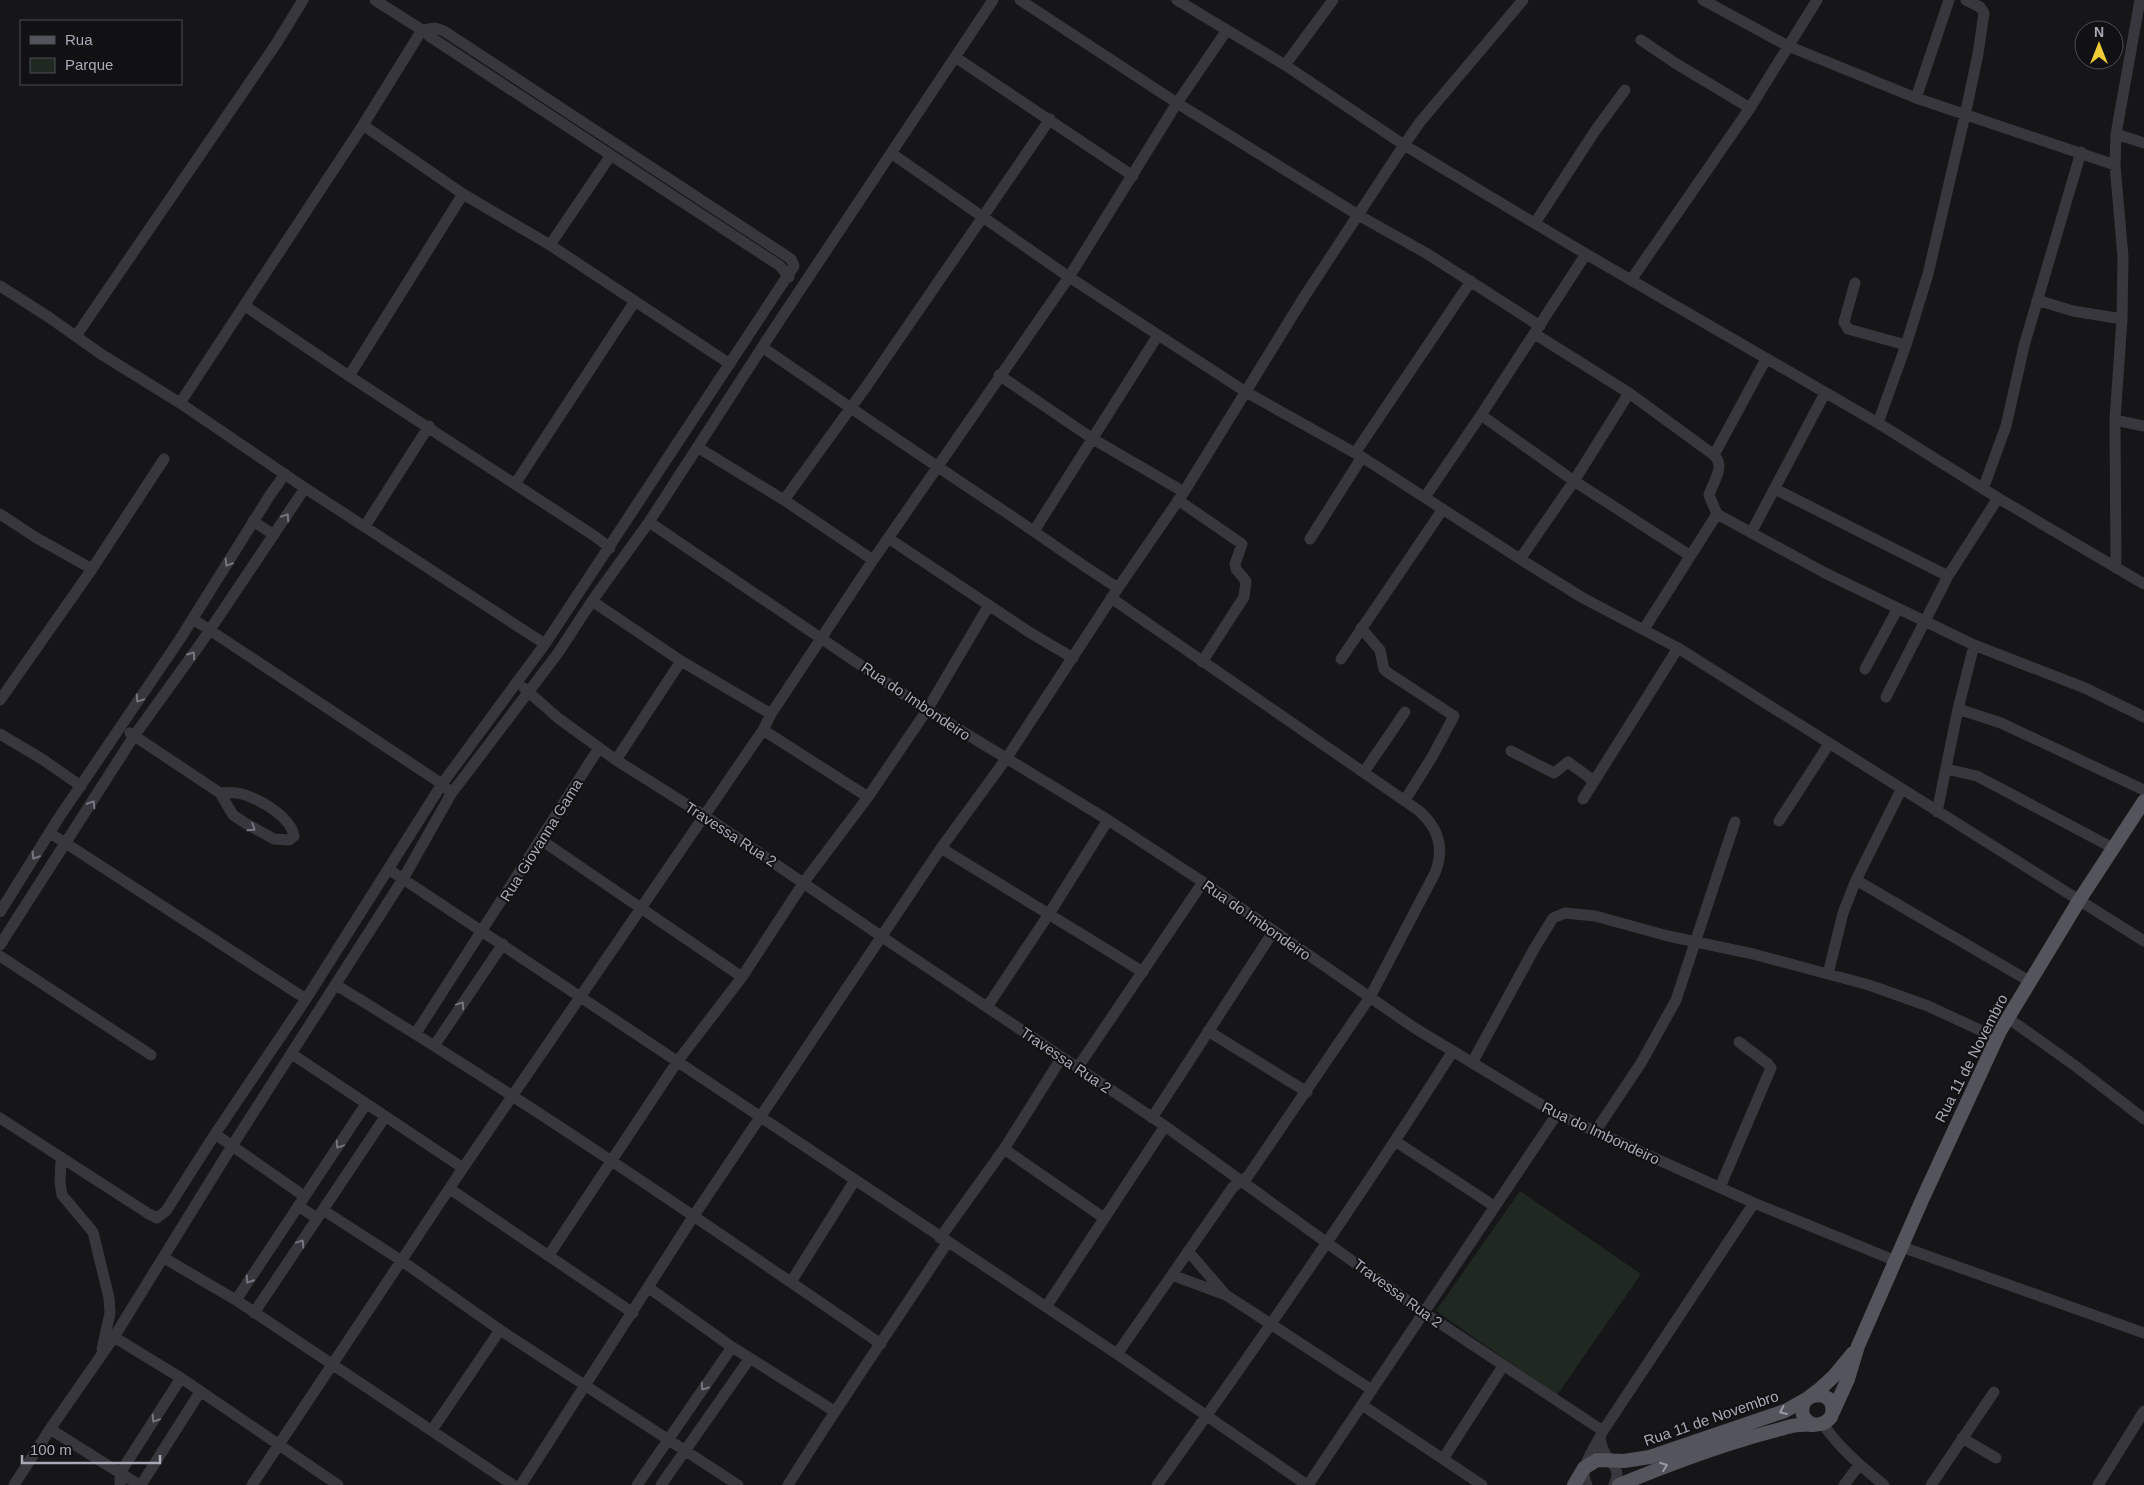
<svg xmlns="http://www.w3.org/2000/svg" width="2144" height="1485" font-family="Arial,sans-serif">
<rect width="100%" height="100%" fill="#161618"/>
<path fill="#202822" d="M1520 1191 1641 1274 1557 1395 1436 1311Z"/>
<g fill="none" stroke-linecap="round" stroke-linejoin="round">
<path stroke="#37373d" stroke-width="11" d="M375 0 422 30
M1020 0 1177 103 1358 215 1426 253 1540 326
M1177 0 1285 65 1404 145 1586 254 1878 423 1998 498 2144 584
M1703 0 1788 46 1916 98 2115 165
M427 30 429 36 780 266 789 277
M1641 40 1675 63 1750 108
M955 57 1133 176
M1285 65 1333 0
M1916 98 1949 0
M363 125 463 194 550 245 730 364
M2116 134 2144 143
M891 153 1069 277 1246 392 1362 457 1520 559 1583 598 1678 648 2144 941
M1535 223 1595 131 1625 90
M550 245 611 155
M1631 280 1750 108 1817 0
M1855 283 1844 322 1848 329 1906 345
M0 286 50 318 101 354 180 403 305 488 545 644
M2037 300 2073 311 2122 319
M245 306 349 376 596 537 610 548
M1535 334 1629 393 1714 455C1726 467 1713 481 1709 495L1717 514 1825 573 1974 645 2085 688 2144 717
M76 336 276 44 303 0
M762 347C842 402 921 456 1001 509 1040 535 1078 563 1118 588
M999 375 1093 439 1184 492
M349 376 463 194
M1481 415 1574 481 1689 555
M2115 420 2144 426
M1878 423 1906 345 1928 274 1965 115 1978 54 1984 13 1980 7 1966 0
M697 447 784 500
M1355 453 1471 281
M1714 455 1766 359
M515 484 635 301
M1775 489 1948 576
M1983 489 2006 426 2024 346 2081 152
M1425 497 1481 415 1586 254
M1178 500 1242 544 1235 564 1236 569 1246 581 1244 597 1202 662
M0 514 35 537 92 569
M253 521 274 535
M649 522 927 710 1108 820 1203 882 1413 1027 1557 1114 1754 1203 1896 1261
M365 526 429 426
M1034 531 1158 335
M1751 533 1825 393
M888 538 1029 632 1073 658
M1310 539 1362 457
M1520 559 1574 481 1629 393
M873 560 784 500 868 384 1050 119
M2116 568 2115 420 2122 319 2123 257 2115 165 2116 134 2140 0
M1111 598 1418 810C1438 827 1445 848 1435 873L1370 997 1248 1176 1233 1187 1117 1354
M592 601 681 661 771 714
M193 619 442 784 447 789
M1361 628 1380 650 1384 669 1387 672 1454 716 1432 757 1405 800
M1644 629 1717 514
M1341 659 1443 509
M1865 669 1898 608
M524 688 558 718 616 760 705 816 900 949 1165 1126 1423 1312 1603 1431
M1886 697 1948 576 1998 498
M0 700 92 569 164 459
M1958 709 2001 723 2144 790
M763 730 868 797 927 710 989 605
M130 733 220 793 233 815 245 823 274 839 289 840 294 836C291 818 264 802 248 796 239 792 230 792 220 793
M0 734 42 759 81 786
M1511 751 1554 773 1568 762 1594 781
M616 760 681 661
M1946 769 1977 776 2113 848
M1364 772 1405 712
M1583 799 1678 648
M1937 812 1958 709 1974 645
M1779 821 1829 744
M50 833 306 999
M541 840 742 977
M941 848 1143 972
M388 869 1117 1354 1307 1485
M1856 880 2029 981
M0 912 58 819 180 639 270 495 285 474
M0 945 134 736 201 643 305 488
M0 956 151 1055
M1828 974 1843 913 1856 880 1901 790
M336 985C522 1098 702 1221 881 1344
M987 1007 1049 914 1108 820
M2008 1018 2074 1065 2144 1119
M1208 1031 1307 1092
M416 1033 599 748
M434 1046 503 944
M292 1054 463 1168
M1472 1063 1534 949 1553 918 1565 913 1595 916 1668 936 1753 954 1869 985 1928 1006 1997 1038
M1078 1067 1203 882
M0 1118 149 1214 157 1218 166 1211 215 1134 306 999 442 784 545 644 794 266 791 259 444 31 435 28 422 30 363 125 180 403
M1152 1118 1273 932
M1595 1132 1641 1063 1676 1000 1735 822
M215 1134 304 1196
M1395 1141 1494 1206
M1004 1149 1104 1218
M61 1157 60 1183 62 1195 93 1232 109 1298 110 1313 102 1349
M1720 1187 1771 1068 1768 1064 1739 1042
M450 1189 633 1313
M298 1206 317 1218
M323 1210 402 1261 500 1330 738 1485
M940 1238 1004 1149 1062 1057
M1902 1247 2144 1333
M1188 1251 1225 1294
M549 1255 677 1062 742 977 804 882 868 797
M164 1258 236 1300 513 1485
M1172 1275 1226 1295 1372 1390
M791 1282 855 1180
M649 1288 732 1347 834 1411
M236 1300 366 1104
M1046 1307 1165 1126
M254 1313 385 1117
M114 1337 181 1378 338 1485
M1362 1405 1482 1485
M1823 1424C1839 1448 1862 1467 1884 1485
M50 1429 139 1485
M432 1430 500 1330
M1600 1438C1601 1443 1602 1449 1605 1453 1612 1465 1622 1470 1614 1485
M1962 1438 1996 1458
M1443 1459 1503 1366
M14 1485 50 1429 114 1337 232 1146 403 879 451 794 558 653 592 601 649 522 774 329 993 0
M120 1485V1473L181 1378
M141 1485 200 1392
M252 1485 463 1168 763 730 771 714 873 560 1069 277 1177 103 1227 30
M521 1485 693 1217 941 848 1006 759 1118 588 1184 492 1304 297 1404 145 1420 122 1523 0
M637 1485 732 1347
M661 1485 750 1358
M788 1485C839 1403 894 1324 947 1243
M1157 1485C1259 1343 1359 1199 1453 1051
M1308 1485 1557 1114
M1587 1485C1577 1469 1596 1446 1603 1431L1754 1203
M1844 1485 1859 1465
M1931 1485 1994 1392
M2098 1485 2144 1411"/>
<path stroke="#53545c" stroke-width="14" d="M1833 1412 1848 1379 1858 1346 1922 1200 2000 1031 2080 899 2144 801
M1574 1485 1584 1468 1597 1460 1624 1461 1650 1457 1785 1411 1808 1398 1821 1388 1834 1376 1853 1353
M1619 1485C1672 1463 1725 1443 1781 1429 1787 1427 1793 1425 1800 1425 1812 1424 1822 1428 1831 1417 1841 1387 1796 1390 1803 1415 1805 1420 1809 1423 1815 1425"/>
</g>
<defs><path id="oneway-chevron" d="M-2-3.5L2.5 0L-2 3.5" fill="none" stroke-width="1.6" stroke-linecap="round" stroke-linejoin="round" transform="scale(1.25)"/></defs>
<g stroke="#757680">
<use href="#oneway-chevron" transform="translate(286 517) rotate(-56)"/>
<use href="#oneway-chevron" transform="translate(228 563) rotate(122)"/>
<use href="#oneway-chevron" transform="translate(192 655) rotate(-55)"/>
<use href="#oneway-chevron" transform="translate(139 699) rotate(124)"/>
<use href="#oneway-chevron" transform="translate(92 804) rotate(-58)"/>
<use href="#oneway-chevron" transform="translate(252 828) rotate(33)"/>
<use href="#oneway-chevron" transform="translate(35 856) rotate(122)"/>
<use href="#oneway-chevron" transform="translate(461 1005) rotate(-56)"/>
<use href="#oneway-chevron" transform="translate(339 1145) rotate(124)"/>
<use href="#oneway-chevron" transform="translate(301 1243) rotate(-56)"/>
<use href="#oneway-chevron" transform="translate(249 1280) rotate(123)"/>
<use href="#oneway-chevron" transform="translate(704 1387) rotate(125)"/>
<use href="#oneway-chevron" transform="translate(155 1419) rotate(122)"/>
</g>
<g stroke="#9799a5">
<use href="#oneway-chevron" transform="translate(1783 1411) rotate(156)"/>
<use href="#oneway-chevron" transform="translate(1664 1466) rotate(-20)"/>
</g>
<g text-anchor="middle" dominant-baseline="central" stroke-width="4" stroke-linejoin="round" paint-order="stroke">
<g font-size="15" fill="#a8aab7" stroke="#111113">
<text transform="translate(916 701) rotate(34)">Rua do Imbondeiro</text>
<text transform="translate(731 834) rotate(33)">Travessa Rua 2</text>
<text transform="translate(541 840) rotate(-58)">Rua Giovanna Gama</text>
<text transform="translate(1257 920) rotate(35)">Rua do Imbondeiro</text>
<text transform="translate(1971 1058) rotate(-63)">Rua 11 de Novembro</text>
<text transform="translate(1066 1060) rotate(34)">Travessa Rua 2</text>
<text transform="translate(1601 1133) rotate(25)">Rua do Imbondeiro</text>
<text transform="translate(1398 1293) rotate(36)">Travessa Rua 2</text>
<text transform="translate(1711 1418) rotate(-19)">Rua 11 de Novembro</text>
</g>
</g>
<rect x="20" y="20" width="162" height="65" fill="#111113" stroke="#4d4e55"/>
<rect x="30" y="36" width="25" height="8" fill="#53545c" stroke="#4d4e55"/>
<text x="65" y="45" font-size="15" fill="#a8aab7">Rua</text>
<rect x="30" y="58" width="25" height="15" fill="#202822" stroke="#4d4e55"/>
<text x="65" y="70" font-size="15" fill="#a8aab7">Parque</text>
<g transform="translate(2099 45)"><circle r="24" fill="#111113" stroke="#4d4e55"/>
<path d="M0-4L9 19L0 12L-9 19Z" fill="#eecb37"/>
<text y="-8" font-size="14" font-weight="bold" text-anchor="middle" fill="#a8aab7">N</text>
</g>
<path d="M22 1455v8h138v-8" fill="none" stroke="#a8aab7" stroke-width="2.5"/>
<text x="30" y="1455" font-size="15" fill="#a8aab7" stroke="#111113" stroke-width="4" paint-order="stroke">100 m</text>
</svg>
